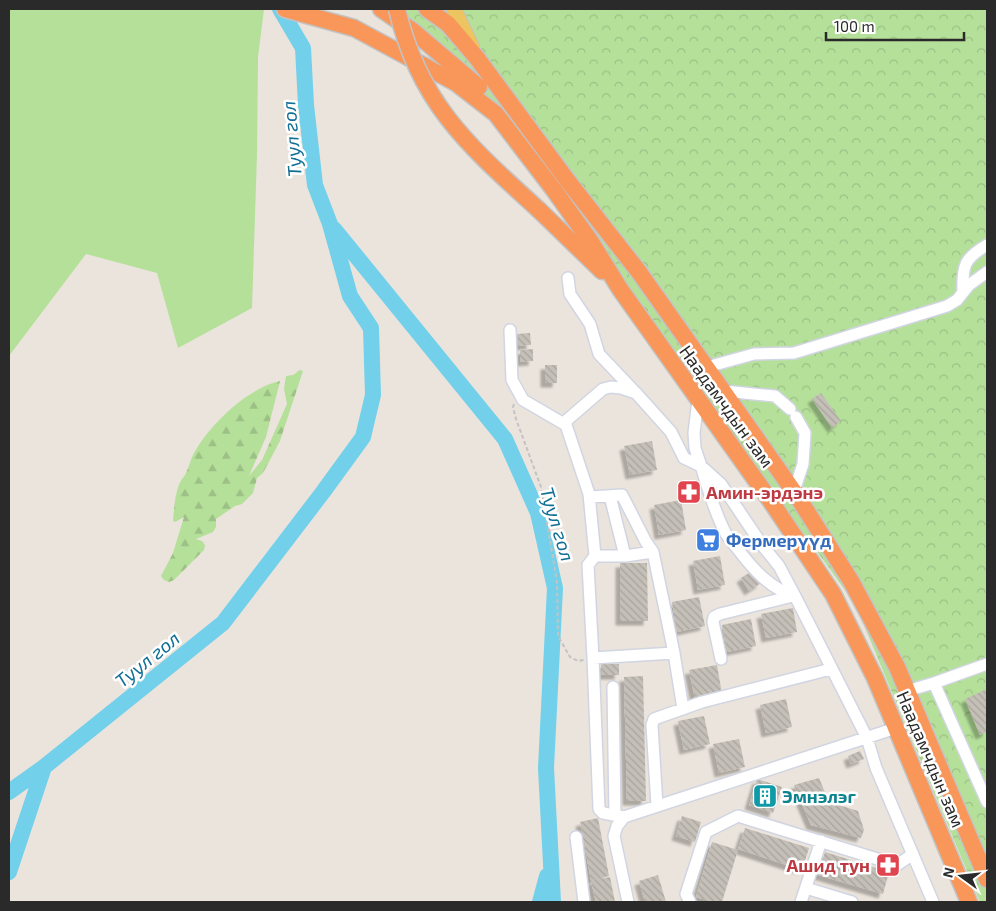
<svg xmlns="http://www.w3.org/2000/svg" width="996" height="911" font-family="'Exo 2',sans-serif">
<defs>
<pattern id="forest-firs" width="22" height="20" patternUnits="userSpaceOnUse" patternTransform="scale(1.25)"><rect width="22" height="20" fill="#b5e09a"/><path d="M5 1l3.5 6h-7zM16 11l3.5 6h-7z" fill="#9cc085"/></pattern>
<pattern id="park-crowns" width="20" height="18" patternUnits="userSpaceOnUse" patternTransform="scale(1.25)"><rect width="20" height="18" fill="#b5e09a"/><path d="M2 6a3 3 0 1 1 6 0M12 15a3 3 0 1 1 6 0" fill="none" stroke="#9cc085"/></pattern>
<pattern id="building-back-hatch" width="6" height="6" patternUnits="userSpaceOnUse" patternTransform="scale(1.25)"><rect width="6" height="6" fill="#c4bfb7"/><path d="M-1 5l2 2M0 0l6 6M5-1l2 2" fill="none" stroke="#a9a49e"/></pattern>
<filter id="shadow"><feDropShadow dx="-4.5" dy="4.5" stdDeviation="1" flood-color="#0004"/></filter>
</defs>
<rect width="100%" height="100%" fill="#ebe4dc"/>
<path fill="#b5e09a" d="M9 9H264L258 57 257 154 252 308 178 348 157 273 86 254 9 356Z
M392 9H420L491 91Z"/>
<path fill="url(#forest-firs)" d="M300 370 303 371 280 441 263 473 257 478 253 493 242 504 235 506 216 519V527L213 532 196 539 202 541 205 545 204 550 174 580 169 582 164 580 161 576 173 553 184 517 175 522 173 521C174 510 175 489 182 479 183 477 185 476 186 473 189 467 190 461 193 455 208 426 247 388 280 381L266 437 249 476 262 460 287 404 284 389 286 376 293 375Z"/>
<path fill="url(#park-crowns)" d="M391 9H987V902H980L855 604 443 36Z"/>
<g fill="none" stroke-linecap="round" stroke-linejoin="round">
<path stroke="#72d0ea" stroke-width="16" d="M334 229 505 439 538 513 555 588 546 768 553 902
M9 792 44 767 223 623 323 492 363 437 373 395 371 328 350 296 330 224 315 185 306 105 303 48 280 9
M9 872 44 767
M540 902 547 876"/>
</g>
<path fill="url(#building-back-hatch)" filter="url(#shadow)" d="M530 333 531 345 518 346 517 334Z
M533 349V361L520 362V350Z
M545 365H557V383H545Z
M821 393 841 421 832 428 812 399Z
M652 441 657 470 630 475 624 446Z
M681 500 686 530 659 535 654 505Z
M720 556 725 585 698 590 693 561Z
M620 563H647L648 621H620Z
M752 571 761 583 749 591 741 578Z
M699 597 705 626 677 632 672 602Z
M793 608 797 632 766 638 761 614Z
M751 619 756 646 727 652 722 625Z
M601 664H619V675H601Z
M717 665 722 694 695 699 689 670Z
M643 676 646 801H627L624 677Z
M987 689V732L980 735 965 699Z
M786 699 792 727 766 733 760 705Z
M704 716 710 744 684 750 678 721Z
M739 739 745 767 719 773 713 744Z
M860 751 864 759 851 764 848 756Z
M819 778 829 802 858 811 864 830 861 838 811 825 794 785Z
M757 779 782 787 773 813 749 805Z
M682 816 701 822 695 842 676 836Z
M598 818 609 876 591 880 580 822Z
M745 828 809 848 802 870 738 849Z
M712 842 738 850 722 902H714L696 897Z
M825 852 889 872 883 894 818 875Z
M658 875 666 902H645L639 881Z
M610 877 615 902H596L591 881Z"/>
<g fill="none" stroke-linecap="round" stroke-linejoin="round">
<defs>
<path id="minor" d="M568 278 570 294 590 324 599 354 634 391
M963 291C962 265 965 258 987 245
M510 330 512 380 523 400 566 425
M707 367 754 354 794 353 947 306 957 300 969 285 987 272
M724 391 775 396 790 409
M698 400 694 433 695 448 701 466 721 484 762 545 779 566 795 596 867 738 876 768 933 902
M794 491 803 464 805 433 796 417
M610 496 625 556
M590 497 622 495 646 542 653 552 674 653 683 709
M653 552 625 556H595L588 565 593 658 674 653
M595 556 589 494 566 425 567 420 603 389 611 387 621 388 636 393 671 432 684 458 701 466C708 488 714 511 725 532 728 538 733 543 737 548 752 568 770 589 795 596
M593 658 599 809 603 813 624 817
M721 659 713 622 714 617 720 614 793 596
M934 683 987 802
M613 687 615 815
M907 691 934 683 987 664
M657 806 652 725 654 719 702 702 831 669
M576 837 584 902
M806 888 852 902
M628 902 614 836 617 826 624 817 896 728
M690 902 686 894 706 832 738 816 897 865 913 854
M801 902 821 841"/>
<path id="major" d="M454 9 472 46"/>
<path id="highway" d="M285 9 354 28 456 83 496 114 554 190 591 242 620 289 770 500 833 594 875 678 969 902
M381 9 413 31 479 87
M427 9 448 24 477 58 567 180 639 272 797 496 851 581 897 667 987 879
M539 210 602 271"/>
</defs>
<use href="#minor" stroke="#d1d5e2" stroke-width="14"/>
<use href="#major" stroke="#c3c3c3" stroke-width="16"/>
<use href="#highway" stroke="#c3c3c3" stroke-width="19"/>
<path stroke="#c3c3c3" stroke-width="2" stroke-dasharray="4 2.5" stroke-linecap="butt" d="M514 404 513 407 516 419 541 487 557 582 558 636 570 657 578 661 584 660"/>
<use href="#minor" stroke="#fff" stroke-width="11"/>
<use href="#major" stroke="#ecc460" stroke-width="14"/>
<use href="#highway" stroke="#f99659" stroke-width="16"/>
<defs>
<path id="highway-bridge" d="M397 9C419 104 470 147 539 210"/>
</defs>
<use href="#highway-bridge" stroke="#c3c3c3" stroke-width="19" stroke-linecap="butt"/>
<use href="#highway-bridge" stroke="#f99659" stroke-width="16"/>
</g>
<defs>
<symbol id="pharmacy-square" viewBox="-11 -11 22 22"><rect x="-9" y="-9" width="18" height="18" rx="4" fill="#e0444e" stroke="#fff"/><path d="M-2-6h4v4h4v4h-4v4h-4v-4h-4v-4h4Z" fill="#fff"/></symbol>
<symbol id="supermarket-square" viewBox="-11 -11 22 22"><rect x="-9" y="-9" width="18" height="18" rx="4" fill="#3f7fe0" stroke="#fff"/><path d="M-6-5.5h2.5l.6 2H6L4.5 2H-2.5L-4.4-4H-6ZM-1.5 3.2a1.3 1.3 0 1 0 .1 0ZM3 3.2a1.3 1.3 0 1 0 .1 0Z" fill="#fff"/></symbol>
<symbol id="building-square" viewBox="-11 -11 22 22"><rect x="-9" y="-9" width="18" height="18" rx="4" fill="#0f9aa8" stroke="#fff"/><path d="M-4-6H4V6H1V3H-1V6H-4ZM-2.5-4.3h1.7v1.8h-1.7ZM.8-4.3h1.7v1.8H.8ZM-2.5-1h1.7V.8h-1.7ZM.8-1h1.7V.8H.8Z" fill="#fff"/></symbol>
</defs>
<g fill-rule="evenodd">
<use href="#pharmacy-square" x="675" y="478" width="28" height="28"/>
<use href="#supermarket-square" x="694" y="526" width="28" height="28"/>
<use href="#building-square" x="751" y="782" width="28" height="28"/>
<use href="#pharmacy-square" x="874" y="851" width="28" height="28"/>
</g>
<g text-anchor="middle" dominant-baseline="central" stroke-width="5" stroke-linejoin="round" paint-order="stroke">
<g font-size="18" fill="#2a2a2a" stroke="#fff">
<text transform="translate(727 406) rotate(54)">Наадамчдын зам</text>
<text transform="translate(931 759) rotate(67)">Наадамчдын зам</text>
</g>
<g font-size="18" font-weight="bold" fill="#be3a42" stroke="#fff" text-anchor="start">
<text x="706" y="492">Амин-эрдэнэ</text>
<text x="870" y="865" text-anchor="end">Ашид тун</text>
</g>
<g font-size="18" font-weight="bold" fill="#366cbe" stroke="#fff" text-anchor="start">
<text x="726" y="540">Фермерүүд</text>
</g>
<g font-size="18" font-weight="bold" fill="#0d838f" stroke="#fff" text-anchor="start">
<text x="782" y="796">Эмнэлэг</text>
</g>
<g font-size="19" font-style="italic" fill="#116f96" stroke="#fff">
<text transform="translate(291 139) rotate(-95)">Туул гол</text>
<text transform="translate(558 524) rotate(73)">Туул гол</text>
<text transform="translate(147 659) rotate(-39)">Туул гол</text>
</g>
</g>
<rect width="996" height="911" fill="none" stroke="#2a2a2a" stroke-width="20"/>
<g transform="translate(961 876) rotate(285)" stroke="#ffffff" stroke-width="4" paint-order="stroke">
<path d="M0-4L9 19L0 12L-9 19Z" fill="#2a2a2a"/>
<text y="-8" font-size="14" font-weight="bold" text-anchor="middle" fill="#2a2a2a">N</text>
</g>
<path d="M826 32v8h138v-8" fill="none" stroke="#2a2a2a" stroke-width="2.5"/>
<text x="834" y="32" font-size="15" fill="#2a2a2a" stroke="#ffffff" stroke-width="4" paint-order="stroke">100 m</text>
</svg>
